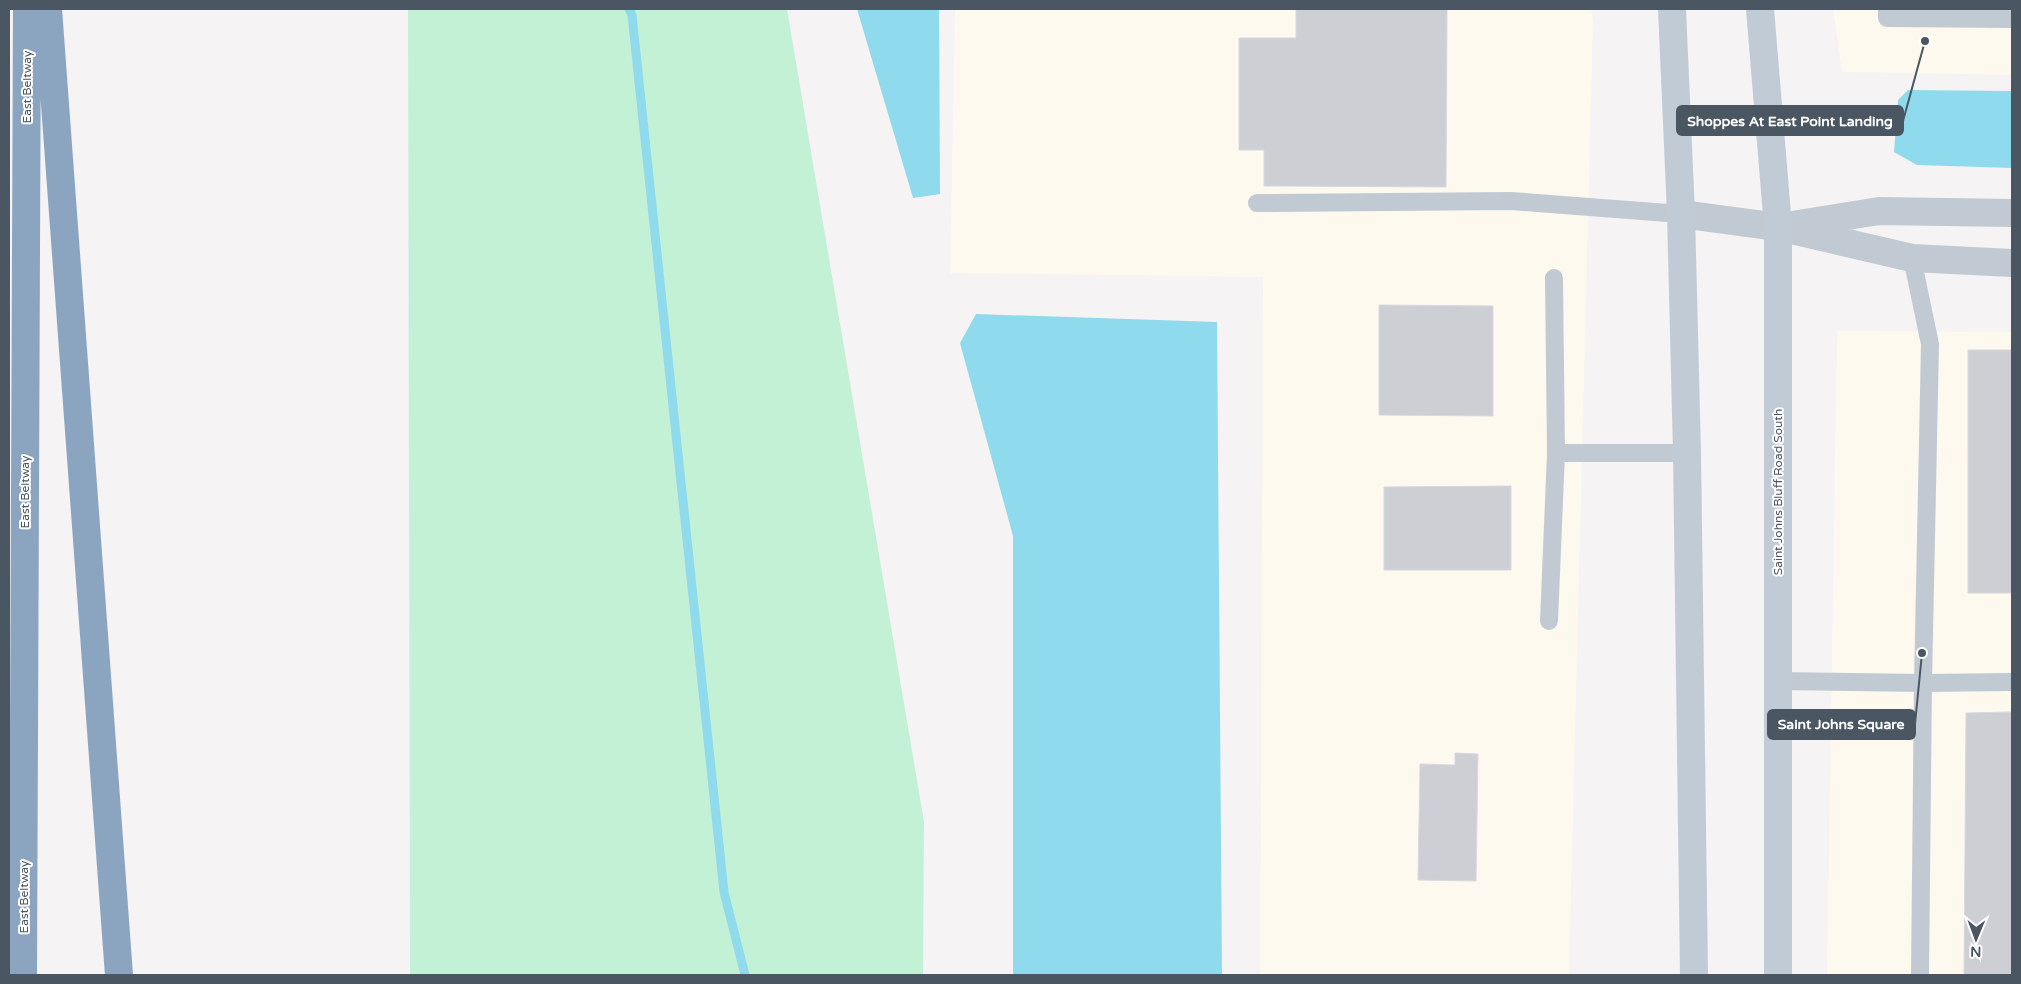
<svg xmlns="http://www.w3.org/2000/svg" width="2021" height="984" font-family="'Varela Round',sans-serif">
<rect width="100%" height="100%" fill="#f5f3f3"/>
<path fill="#fdf9ef" d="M955 9H1591L1593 21 1569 975H1260L1263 277 950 273Z
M1833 9H2012V75L1842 72Z
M1837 331 2012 332V975H1827Z"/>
<path fill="#c3f1d5" d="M408 9H787L924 822 923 975H410Z"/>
<path fill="#90daee" d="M857 9H939L940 194 913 198Z
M1908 90 2012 91V168L1917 165 1894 152 1898 100Z
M976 314 1217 322 1222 975H1013V536L960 343Z"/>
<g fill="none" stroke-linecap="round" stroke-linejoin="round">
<path stroke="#90daee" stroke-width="9" d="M629 9 632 15 724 892 745 975"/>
</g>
<path fill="#cdcfd5" stroke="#d7d9de" d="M1296 9H1447L1446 187 1264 186V150H1239V38H1296Z
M1379 305 1493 306V416L1379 415Z
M1968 350H2012V593H1968Z
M1511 486V570H1384V487Z
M2012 712V975H1964L1966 713Z
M1455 753 1478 754 1476 881 1418 880 1420 764 1455 765Z"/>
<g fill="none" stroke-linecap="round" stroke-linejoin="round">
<path stroke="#c1cad2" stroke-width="18" d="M1887 9V18L2012 19
M1257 203 1511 201 1681 214
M1912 258 1930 344 1923 683 1920 975
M1556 453H1687
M1549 621 1556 453 1554 278
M1778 681 1923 683 2012 682"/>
<path stroke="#c1cad2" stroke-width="28" d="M1681 214 1778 227 1912 258 2012 263
M1792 225 1879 211 2012 213"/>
<path stroke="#c1cbd6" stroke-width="28" d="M1672 9 1681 214 1687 453 1694 975
M1760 9 1778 227V975"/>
<path stroke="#8ba5c1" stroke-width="28" d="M48 9 119 975
M23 975 27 9"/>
</g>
<g text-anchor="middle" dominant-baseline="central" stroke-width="4" stroke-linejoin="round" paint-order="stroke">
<g font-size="12" fill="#4a5661" stroke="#fff">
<text transform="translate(27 87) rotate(-90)">East Beltway</text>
<text transform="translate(25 492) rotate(-90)">East Beltway</text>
<text transform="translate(1778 492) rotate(-90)">Saint Johns Bluff Road South</text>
<text transform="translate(24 897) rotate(-90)">East Beltway</text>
</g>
</g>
<path fill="none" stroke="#4a5661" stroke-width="2" d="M1925 41L1903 121M1922 653L1915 724"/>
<g fill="#4a5661" stroke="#fff" stroke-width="2">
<circle cx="1925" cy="41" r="5"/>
<circle cx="1922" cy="653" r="5"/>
</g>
<g fill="#4a5661" stroke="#4a5661" stroke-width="2">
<rect x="1677" y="106" width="226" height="29" rx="5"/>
<rect x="1768" y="710" width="147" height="29" rx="5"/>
</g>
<g font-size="14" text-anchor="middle" font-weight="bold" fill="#fff">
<text x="1790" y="126">Shoppes At East Point Landing</text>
<text x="1841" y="729">Saint Johns Square</text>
</g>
<rect width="2021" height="984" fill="none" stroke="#4a5661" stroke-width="20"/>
<g transform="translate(1976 939) rotate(181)" stroke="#ffffff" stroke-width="4" paint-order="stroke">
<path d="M0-4L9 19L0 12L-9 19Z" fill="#4a5661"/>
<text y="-8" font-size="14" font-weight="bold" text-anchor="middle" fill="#4a5661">N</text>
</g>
</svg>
